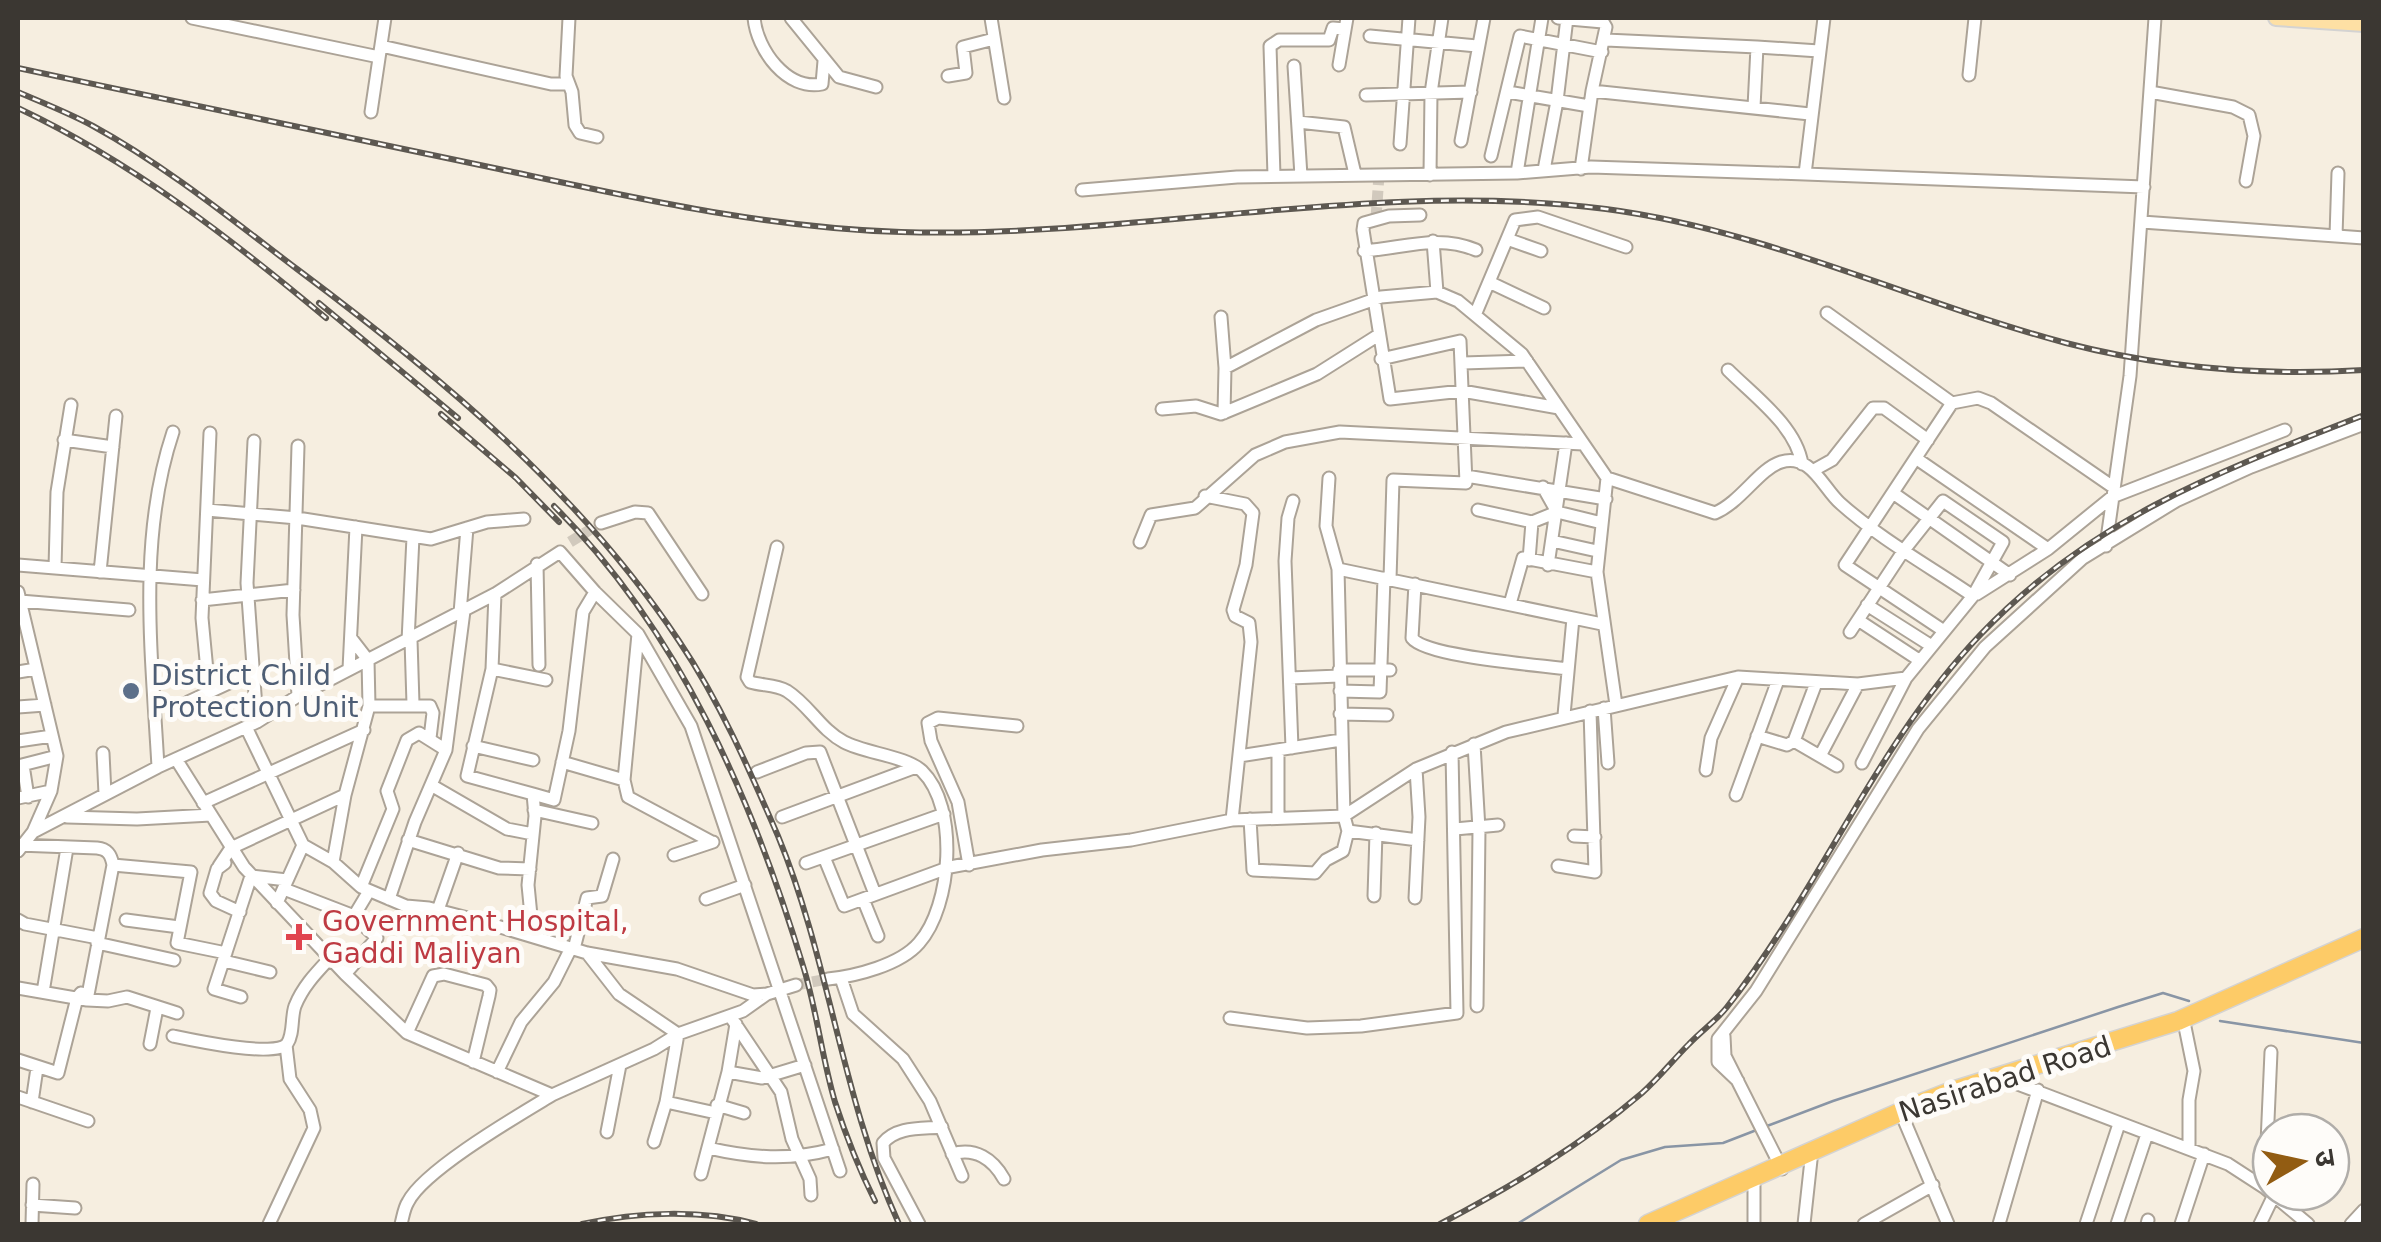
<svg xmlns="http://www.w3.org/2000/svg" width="2381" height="1242" font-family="'DejaVu Sans','Noto Sans Devanagari',sans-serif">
<rect width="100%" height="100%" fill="#f6eee0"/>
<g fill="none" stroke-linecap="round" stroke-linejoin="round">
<path stroke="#8995a5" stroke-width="2.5" d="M2220 1021 2364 1043
M1767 1126 1833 1101 2118 1007 2163 993 2189 1001
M1517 1224 1621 1160 1665 1147 1723 1143 1754 1131"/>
<path stroke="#d1c9bd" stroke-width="11" stroke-dasharray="11 5.5" stroke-linecap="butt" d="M1376 218 1379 175
M570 542 601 523
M796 985 828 979"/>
<defs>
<path id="minor" d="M192 18 379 57
M569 18 566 76 572 92 575 125 580 133 597 137
M754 18C757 50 787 91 822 84L824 61
M791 18 839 77 876 87
M991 18 1004 98
M1558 18 1603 22 1606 27 1592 91 1581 169
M1370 36 1477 46
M1606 40 1757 47 1754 107
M381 46 551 84H569
M1757 47 1819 51
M1339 65 1347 18
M1294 66 1301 176
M1969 75 1975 18
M948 76 966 73 963 47 994 39
M1592 91 1810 114
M1508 92 1589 106
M2150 92 2233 107 2249 115 2254 136 2246 181
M1366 95 1471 92
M371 112 385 18
M1298 122 1344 127 1355 174
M1461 141 1484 18
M1400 144 1409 18
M1491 156 1520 36 1602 52
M1544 170 1557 101 1567 18
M1517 173 1542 18
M1805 174 2144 187
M1430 175 1431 93 1442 18
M1274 176 1270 46 1279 40H1329L1333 28 1345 29
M1082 190 1237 177 1517 173 1591 167 1805 174 1824 18
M1420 215 1389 216 1364 223 1363 230 1390 399 1462 391 1559 408
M2142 222 2364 238
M2336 236 2338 173
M1507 239 1541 251
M1433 241 1437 292
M1364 251C1404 248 1438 234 1476 250
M1489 282 1544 308
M1827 313 1952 403
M1475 315 1515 220 1538 217 1626 247
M1221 317 1225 368 1224 413
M1381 359 1460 341 1466 483 1393 480 1390 579
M1463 363 1527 361
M1225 368 1316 320 1381 297 1437 292 1458 301 1522 354 1607 478 1715 513C1741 502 1759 469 1781 462 1811 453 1823 488 1840 503 1880 539 1929 566 1973 596
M1728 370C1754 396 1796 426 1802 464
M1162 409 1196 406 1221 414 1317 374 1377 336
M64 440 113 447
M254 441 247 583 257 722
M1917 459 2048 549
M1814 470 1832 460 1873 408H1884L1928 440
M1466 476 1606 499
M1329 478 1326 526 1338 569 1344 816 1348 831 1418 840
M1607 478 1597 572 1616 705
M1893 493 2010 575
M1205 496 1245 504 1253 513 1246 565 1233 610 1235 616 1249 623 1251 642 1232 820
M207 510 297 518 431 539 487 522 524 519
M1478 510 1532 522 1529 560
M1557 512 1602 523
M1532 522 1557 512 1543 487
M601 523 635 512 648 513 702 594
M1552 541 1597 551
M1140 542 1151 515 1195 508 1255 455 1285 442 1340 432 1583 444
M2106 546 2130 376 2155 18
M777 547 747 677 750 682C763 686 775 684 787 691 809 705 821 730 844 742 864 753 906 756 922 771 959 807 952 906 919 943 900 965 856 976 828 979
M537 564 539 665
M18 565 203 580
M1548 565 1566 443
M55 568 57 492 71 405
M1338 569 1602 624
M100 572 116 416
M1415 584 1412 638C1426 657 1539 665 1568 669
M18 592 57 756 51 791 33 832 18 851
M495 594 492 669 467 776 533 794 535 816 528 885 533 936
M1977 594 2048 549 2112 497 2285 430
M202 600 294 590
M20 601 129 610
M1510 604 1523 558 1597 572
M1867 605 1930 645
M460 613 467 528
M1858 620 1919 660
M1944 631 1845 565 1952 403 1978 398 1991 403 2113 487
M1850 632 1904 550 1943 501 2003 542 1973 596 1906 678 1862 763
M638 634 624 780 628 797 712 842
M351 638 368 660 369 706 345 795 333 862 361 887 406 906 429 908 487 923 587 953 677 969 753 995 767 994
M411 640 413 704
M408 641 413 537
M349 669 356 527
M492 669 546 680
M1339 670H1390
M18 672 36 669
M1290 678 1339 676
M1816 683 1794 741 1837 766
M1340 691 1380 692 1384 578
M209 692 202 618 210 433
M298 696 293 615 298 446
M188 702 255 671
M369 706H430L433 713 430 738
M18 707 45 705
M1604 708 1608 763
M1340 714 1387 715
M1564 715 1573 618
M246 727 303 845 277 903
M1757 736 1787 745 1794 741
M18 741 52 736
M1474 744 1479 829 1477 1006
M473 746 533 760
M1292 748 1285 561 1288 518 1293 501
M1278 752V818
M103 753 105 794
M1239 756 1341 740
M1820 756 1858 684
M176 759 244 867 345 974 407 1033 552 1095 654 1049 678 1034 743 1011 767 994 796 985
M562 762 624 780
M23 765 28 797
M18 766 57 756
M158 767C152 656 137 540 173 432
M1706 770 1711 738 1738 677
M757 772 806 753 820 752 875 894
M431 785 507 829 533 834
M533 794 554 800 569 731 583 612 595 592
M1736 795 1778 680
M18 798 51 791
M203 803 364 730
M534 810 592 823
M67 817 137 819 211 815
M782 817 916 767
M1250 819 1253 870 1315 873 1326 860 1343 851 1348 831
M1455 829 1498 825
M33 832 158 767 257 722 298 696 495 594 560 552 595 592 638 634 691 726 840 1171
M1574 836 1595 837
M408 840 499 868 530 869
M18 845 97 848C107 849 111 854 113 865L87 1000
M303 845 333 862
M674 855 713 842
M824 857 844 906 950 867 1042 850 1131 840 1232 820 1344 816 1416 769 1506 732 1738 677 1858 684 1906 678
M225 863 217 869 210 893 216 901 240 912
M806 863 944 814
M113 865 191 872 177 943 226 953
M969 865 958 802 931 741 928 723 938 718 1017 726
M219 866 231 848 345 795
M1558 866 1595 872 1590 711
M361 887 393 809 387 791 407 740 419 733 446 750
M284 889 354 916 377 938 345 974
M1374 896 1376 833
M1415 898 1419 817 1416 769
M389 899 415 822 446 750 464 611
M706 899 745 885
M863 899 878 936
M438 910 458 853
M354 916 369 891
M18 920 25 924 98 938
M126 920 179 927
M97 943 174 960
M574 949 587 898 602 896 613 859
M587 953 619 994 678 1034 666 1102 654 1142
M224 961 270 972
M841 978 853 1014 903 1059 930 1101 962 1176
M18 988 87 1000 108 1001 127 997 177 1013
M43 992 67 848
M241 997 214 989 251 876 287 880
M730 1016 781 1092 792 1139 810 1179 811 1195
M1230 1018 1307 1028 1361 1026 1457 1013 1452 752
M2185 1027 2194 1071 2189 1100V1149
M407 1033 433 976 444 974 486 985 490 990 489 996 473 1062
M173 1036C192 1040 275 1058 287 1044 294 1034 291 1017 295 1006 303 986 317 972 331 957
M1724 1036 1725 1056 1782 1169
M150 1044 157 1008
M18 1060 58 1073 77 998 81 993
M497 1072 521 1022 554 982 571 948
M728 1072 736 1024
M2005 1076 2015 1083 2228 1164 2265 1188 2308 1224
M1738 1081 1718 1062V1039L1756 991 1918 729 1985 647 2083 558 2176 501 2251 467 2364 424
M18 1097 88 1121
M32 1102 37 1068
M666 1102 716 1113
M717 1105 744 1113
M1904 1120 1948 1224
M607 1132 620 1065
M2331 1144 2332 1142
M708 1148C752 1158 789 1161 833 1149
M952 1154C975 1147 993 1159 1004 1179
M701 1174 728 1072 762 1078 805 1065
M2265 1188 2271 1052
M32 1205 75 1208
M32 1224 33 1184
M269 1224 314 1128 310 1110 290 1079 286 1045
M401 1224C403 1217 404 1208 408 1202 424 1170 519 1115 552 1095
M919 1224 884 1158 883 1143C897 1126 922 1129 942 1127
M1754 1224V1185
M1804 1224 1811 1160
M1864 1224 1933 1185
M1999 1224 2038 1090
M2086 1224 2119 1124
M2117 1224 2147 1134
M2147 1224 2148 1220
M2181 1224 2204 1154
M2260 1224 2274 1195
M2351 1224 2364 1210"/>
<path id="major" d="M2276 18 2364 24"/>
<path id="highway" d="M1648 1224 1916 1105 1952 1091 2178 1021 2364 938"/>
</defs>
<use href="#minor" stroke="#aca397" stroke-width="15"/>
<use href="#major" stroke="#d4d3d2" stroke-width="18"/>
<use href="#highway" stroke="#d4d3d2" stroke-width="21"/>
<use href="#minor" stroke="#fff" stroke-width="11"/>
<use href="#major" stroke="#fee0a4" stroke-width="14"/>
<use href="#highway" stroke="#fdcb67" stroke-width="18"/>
<defs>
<path id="rail" d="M18 68C178 102 338 135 499 169 632 197 764 228 901 232 1136 239 1372 179 1606 209 1766 230 1912 302 2066 343 2162 368 2265 376 2364 370
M18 92C43 103 69 113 93 126 166 166 231 219 297 269 439 375 580 492 679 641 720 702 749 769 778 836 830 962 842 1100 899 1224
M18 108C132 162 229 237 326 318
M319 303 458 418
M441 414 516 478 559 522
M554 506C680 632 753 800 804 969 817 1012 822 1058 835 1102 846 1136 859 1169 875 1201
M582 1224C637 1212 701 1209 756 1224
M1440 1224C1512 1186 1580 1146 1642 1093 1659 1078 1673 1060 1689 1044 1701 1031 1716 1021 1727 1007 1821 888 1875 745 1981 634 2091 519 2220 471 2364 415"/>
</defs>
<use href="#rail" stroke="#5d5851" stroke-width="6"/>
<use href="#rail" stroke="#fefcf9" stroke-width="2.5" stroke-dasharray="8" stroke-linecap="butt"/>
</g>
<circle fill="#5c6f8a" stroke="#fefcf9" stroke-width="4" cx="131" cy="691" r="10"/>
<path fill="#e0444e" stroke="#fefcf9" stroke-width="4" d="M294 922h10v10h10v10h-10v10h-10v-10h-10v-10h10z"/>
<g text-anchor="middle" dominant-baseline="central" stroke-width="10" stroke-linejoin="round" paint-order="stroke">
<g font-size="28" fill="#4e5e75" stroke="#fefcf9" text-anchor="start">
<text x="151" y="675">District Child<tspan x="151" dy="32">Protection Unit</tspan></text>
</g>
<g font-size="28" fill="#be3a42" stroke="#fefcf9" text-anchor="start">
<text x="322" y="921">Government Hospital,<tspan x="322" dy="32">Gaddi Maliyan</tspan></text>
</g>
<g font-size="28" fill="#3b3732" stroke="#fefcf9">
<text transform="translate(2005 1079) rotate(-18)">Nasirabad Road</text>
</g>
</g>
<rect width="2381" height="1242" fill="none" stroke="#3b3732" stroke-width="40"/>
<g transform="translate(2301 1162) rotate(81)"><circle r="48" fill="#fefcf9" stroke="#b0ada9" stroke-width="2.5"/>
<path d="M0-8L18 38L0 25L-18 38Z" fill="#925c12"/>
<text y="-15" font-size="28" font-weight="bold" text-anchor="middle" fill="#3b3732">उ</text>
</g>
</svg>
